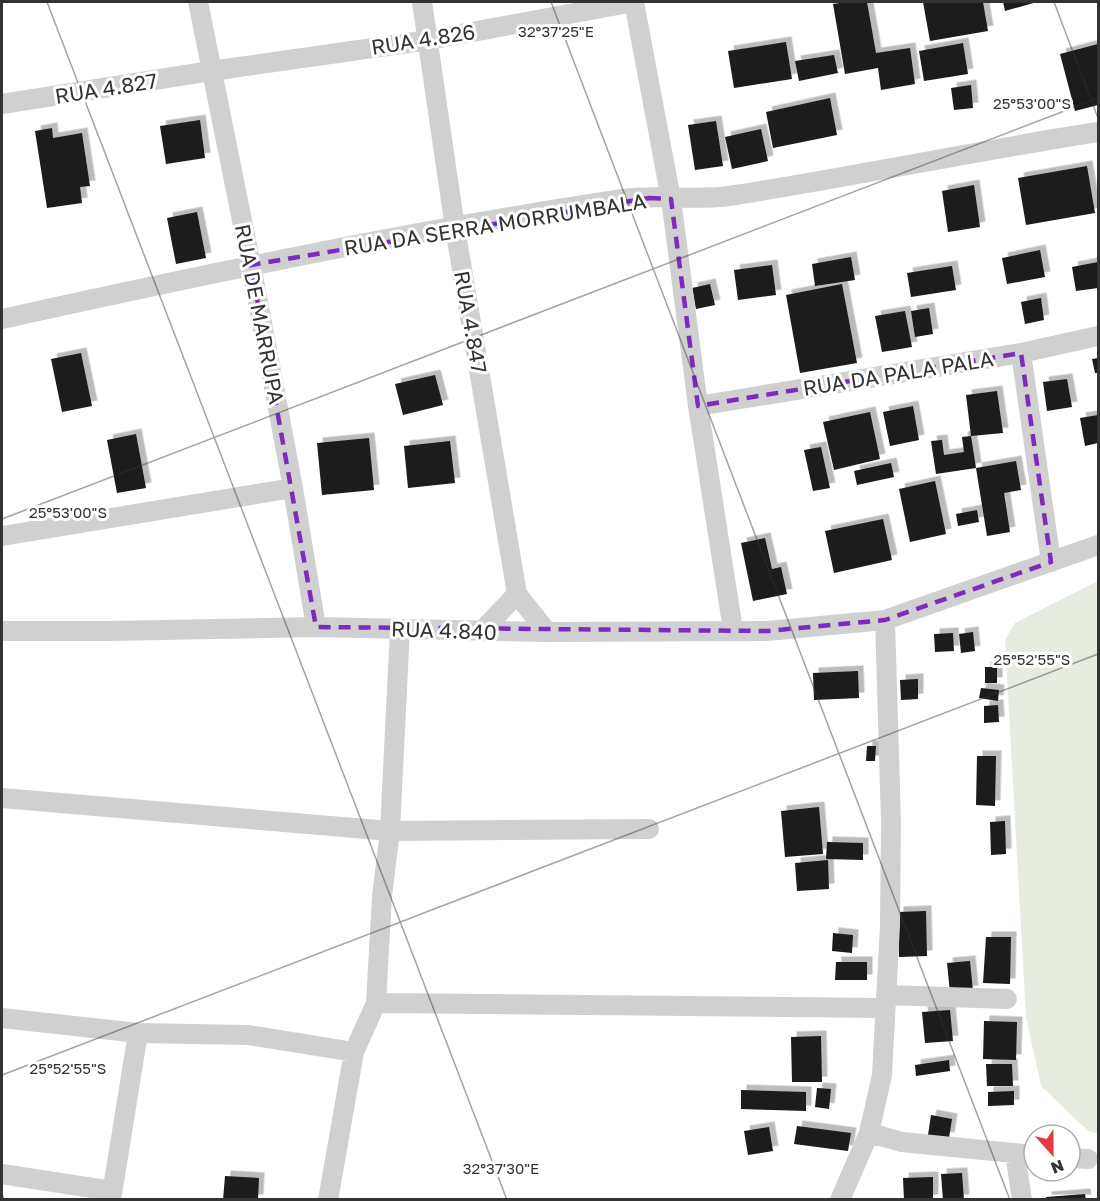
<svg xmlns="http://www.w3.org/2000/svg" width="1100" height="1201" font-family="'Golos Text',sans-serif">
<defs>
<filter id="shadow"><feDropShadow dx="5.5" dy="-5.5" stdDeviation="0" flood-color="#0004"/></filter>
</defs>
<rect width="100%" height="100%" fill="#fff"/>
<path fill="#e6ecdf" d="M1098 581V1134L1088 1131 1041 1086 1026 1017 1005 640 1015 623Z"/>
<path fill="#1a1a1a" filter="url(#shadow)" d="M846 2H867L876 53 910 48 915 84 881 90 878 68 845 74 833 4Z
M923 2H983L988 31 930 41Z
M1003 2H1037L1005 11Z
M786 42 792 79 734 88 728 51Z
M963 43 968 74 924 81 919 51Z
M1098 44V105L1075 111 1060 54Z
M834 55 838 73 799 81 795 61Z
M971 85 973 108 954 110 951 88Z
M830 98 837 135 773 148 766 112Z
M200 120 205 158 166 164 160 126Z
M716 121 723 166 695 170 688 125Z
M52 128 53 138 82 133 90 186 80 187 82 203 47 208 35 131Z
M761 129 768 161 732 169 725 137Z
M1087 166 1095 213 1026 225 1018 178Z
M974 185 980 227 948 232 942 191Z
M197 212 206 258 176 264 167 218Z
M1040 250 1045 277 1007 284 1002 258Z
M851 257 855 280 815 286 812 264Z
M1098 262V288L1076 291 1072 267Z
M772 265 776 295 738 300 734 270Z
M952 266 956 290 911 297 907 273Z
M710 284 715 305 696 309 692 288Z
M842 284 857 363 800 373 786 295Z
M1041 298 1044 320 1025 324 1021 302Z
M929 308 933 334 915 337 911 311Z
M905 311 912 347 882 352 875 316Z
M81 353 92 406 62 412 51 359Z
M1098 358V373H1095L1092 359Z
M435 375 443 405 403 415 395 384Z
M1067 379 1072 407 1047 411 1043 382Z
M997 391 1003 433 971 436 976 468 936 474 931 441 942 440 944 455 964 452 962 437 971 436 966 395Z
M913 406 919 440 890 446 883 412Z
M870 412 880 459 834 470 823 422Z
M1098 415V443L1085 446 1080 418Z
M136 434 146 488 117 493 107 440Z
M369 438 374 490 322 495 317 443Z
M450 441 455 483 408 488 404 446Z
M821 447 830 488 813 491 804 450Z
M1016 461 1021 490 1004 493 1010 532 987 536 976 468Z
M891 463 894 477 857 485 854 471Z
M935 481 946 534 910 542 899 489Z
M977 510 979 522 958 526 956 514Z
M883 519 892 560 834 573 825 531Z
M765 538 772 569 781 567 787 594 753 601 741 543Z
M973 632 975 651 961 653 959 634Z
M953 633 954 651 935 652 934 634Z
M985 667H997V683H985Z
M858 671 859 698 814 700 813 673Z
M918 679V699L901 700 900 680Z
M981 688 999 690 998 701 979 698Z
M998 705 999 722 984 723V706Z
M867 746H876L875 761H866Z
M977 756H996L995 806 976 805Z
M819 807 823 854 785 857 781 811Z
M1005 821 1006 854 991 855 990 822Z
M827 842 863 843V860L826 859Z
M828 860 829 889 797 891 795 863Z
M926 911 927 956 899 957 898 912Z
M833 933 853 935 852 953 832 951Z
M986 937H1011L1010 984 983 983Z
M970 961 973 991 950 993 947 963Z
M836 962H867V980H835Z
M950 1010 953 1041 925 1043 922 1012Z
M984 1021 1017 1022 1016 1060 983 1059Z
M821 1036 822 1082H792L791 1037Z
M949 1060 950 1071 916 1076 915 1065Z
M986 1064H1012L1013 1086H987Z
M817 1088 831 1089 829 1109 815 1107Z
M741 1090 806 1092V1111L741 1109Z
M1014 1091V1105L988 1106V1092Z
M931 1115 952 1119 949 1138 928 1135Z
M797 1126 851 1133 848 1151 794 1144Z
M769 1127 773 1151 748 1155 744 1131Z
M962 1173 964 1200H943L941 1174Z
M225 1176 259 1178 258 1200H223Z
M933 1177V1200H904L903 1178Z
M1085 1194 1086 1200H1046V1197Z"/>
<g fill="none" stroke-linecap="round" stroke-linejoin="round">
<path stroke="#d0d0d0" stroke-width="20" d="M198 2 251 265 293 488 316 627
M422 2 455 228 517 594 547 632
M634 2 671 199 698 406 733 630
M2 104 211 71 429 40 634 2
M2 319C207 274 414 230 623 199 658 194 694 201 729 196 852 177 975 151 1098 132
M1021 353 1051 562
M698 406 1021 353 1098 336
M2 536 293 488
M2 631H109L316 627 547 632 767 631 885 620 1098 545
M481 632 517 594
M2 798 390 831 649 829
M886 995 1007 999
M376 1003 885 1008
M2 1018 138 1033 248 1035 354 1052
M869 1133 902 1142 1034 1155
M1015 1153 1022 1200
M1070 1158 1088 1159
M2 1174 112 1191
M111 1200 138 1033
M328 1200 354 1052 376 1003 382 896 390 831 400 629
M840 1200 869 1133 882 1075 890 925 891 822 885 620"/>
</g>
<path fill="none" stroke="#7b2cbf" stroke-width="4.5" stroke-dasharray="12 8" stroke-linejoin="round" d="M649 198 671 199 698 406 1021 353 1051 562 885 620 767 631 316 627 251 265Z"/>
<path fill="none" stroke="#333" stroke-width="1.5" stroke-opacity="0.45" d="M47 2 507 1200M551 2 1010 1200M1054 2 1098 118M2 519 1098 98M2 1075 1098 654M2 1193 4 1200"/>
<g text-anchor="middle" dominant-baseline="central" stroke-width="6" stroke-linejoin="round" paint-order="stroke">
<g font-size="21" fill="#333" stroke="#fff">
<text transform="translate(423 39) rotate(-9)">RUA 4.826</text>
<text transform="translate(106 88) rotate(-9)">RUA 4.827</text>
<text transform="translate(495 224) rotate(-9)">RUA DA SERRA MORRUMBALA</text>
<text transform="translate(260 314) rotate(79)">RUA DE MARRUPA</text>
<text transform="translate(471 322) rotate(80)">RUA 4.847</text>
<text transform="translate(898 373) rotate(-9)">RUA DA PALA PALA</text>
<text transform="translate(444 630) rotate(2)">RUA 4.840</text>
</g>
</g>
<g font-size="15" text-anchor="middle" fill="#333" stroke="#fff" stroke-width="6" stroke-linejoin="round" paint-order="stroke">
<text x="556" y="37">32°37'25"E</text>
<text x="1032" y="109">25°53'00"S</text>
<text x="68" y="518">25°53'00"S</text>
<text x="1032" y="665">25°52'55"S</text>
<text x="68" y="1074">25°52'55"S</text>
<text x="501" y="1174">32°37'30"E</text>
</g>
<rect width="1100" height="1201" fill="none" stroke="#333333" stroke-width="6"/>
<g transform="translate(1052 1153) rotate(159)"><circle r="28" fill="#ffffff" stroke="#adadad" stroke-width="1.5"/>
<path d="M0-4.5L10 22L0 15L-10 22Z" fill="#e63946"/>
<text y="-9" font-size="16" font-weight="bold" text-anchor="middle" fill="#333333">N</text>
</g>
</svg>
